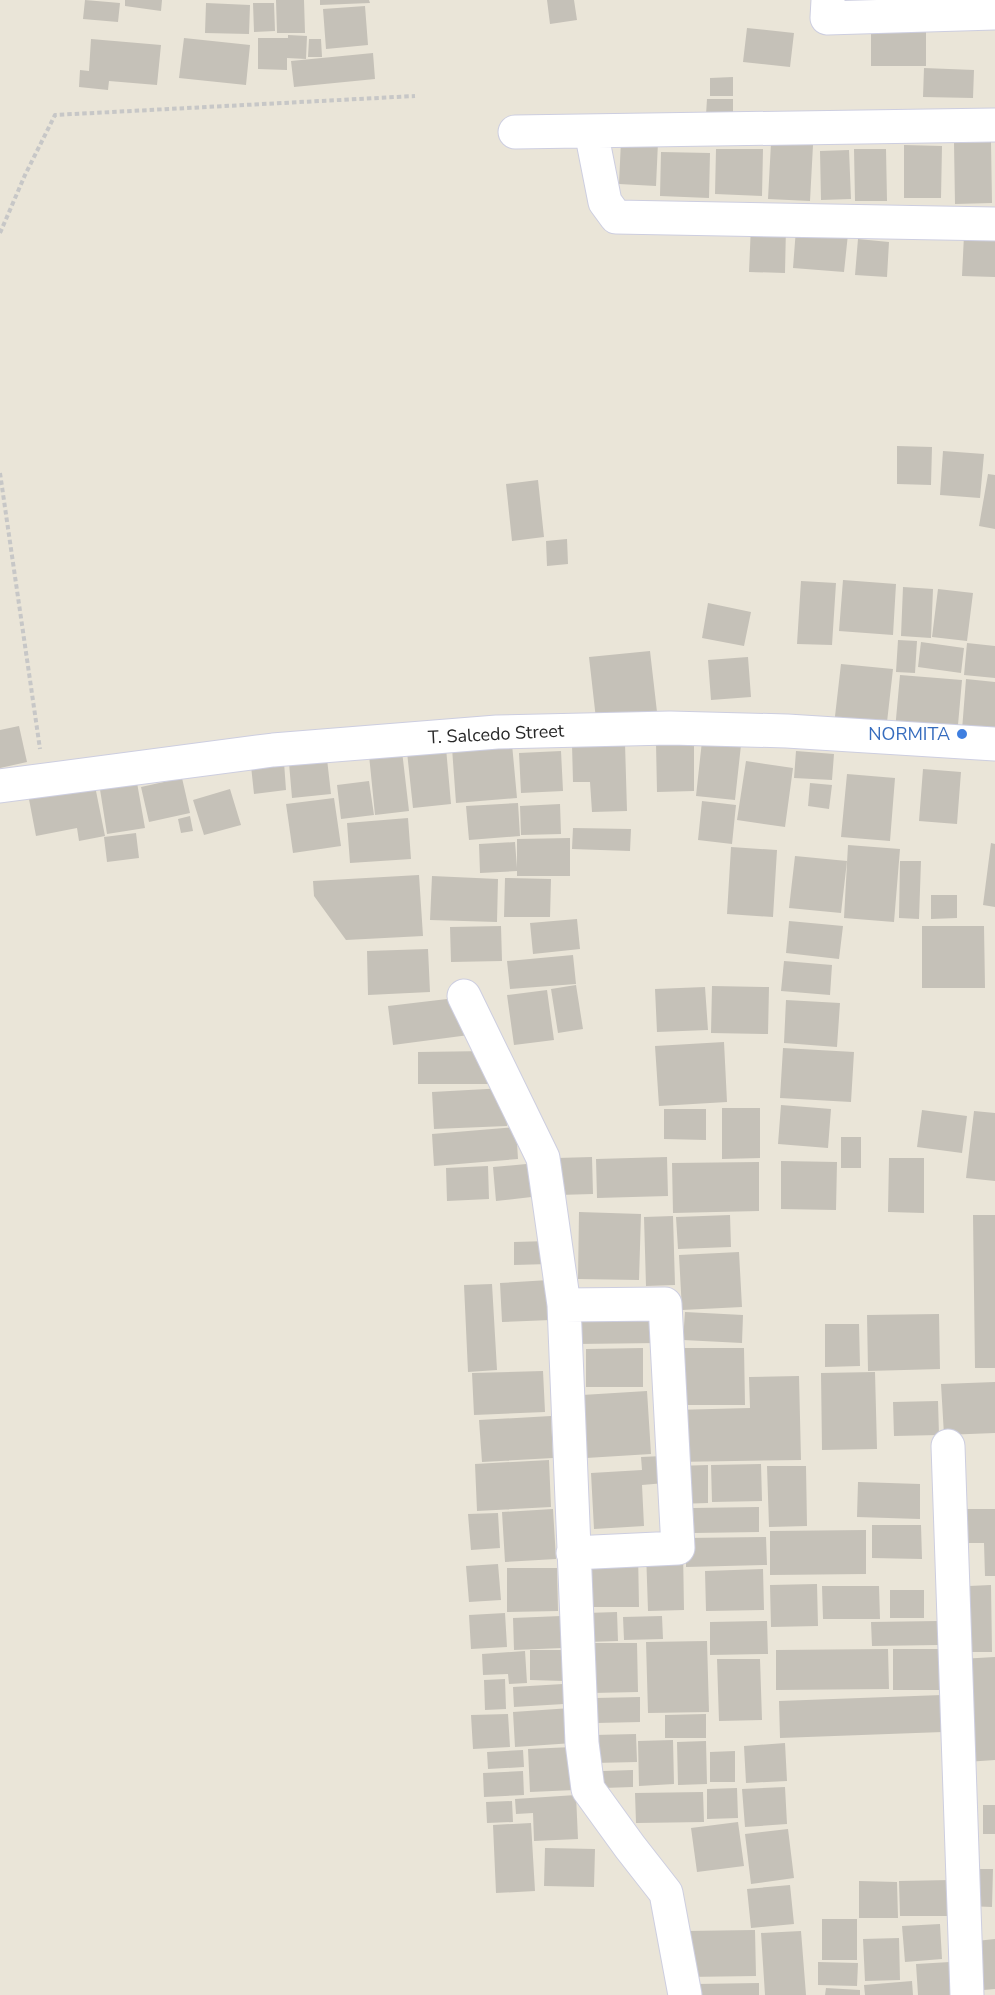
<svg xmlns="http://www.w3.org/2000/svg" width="995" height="1995" font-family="'Nunito Sans',sans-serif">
<rect width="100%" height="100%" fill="#eae5d8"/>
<path fill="#c5c1b8" d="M85 0 120 3 118 22 83 19Z
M125 0H162L161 11 125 6Z
M276 0H304L305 33H277Z
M320 0H369L370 3 320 5Z
M547 0H574L577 20 550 24Z
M206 3 250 5 249 34 205 33Z
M253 3H274L275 31 254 32Z
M365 6 368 45 326 49 323 9Z
M871 26H926V66H871Z
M747 28 794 33 790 67 743 62Z
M288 35 307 36 306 59 287 58V70L258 69V38H288Z
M184 38 250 45 246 85 179 78Z
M91 39 161 45 157 85 109 81 108 90 79 87 80 70 89 71Z
M309 39H321L322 57H308Z
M373 53 375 79 294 87 291 61Z
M924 68 974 70 973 98 923 97Z
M733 77V96H710V78Z
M707 99H733V117L706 115Z
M621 140 658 142 656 186 619 184Z
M991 142 992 203 955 204 954 143Z
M771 143 813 145 810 201 768 199Z
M904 145 942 146 941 198H904Z
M716 149H763L762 196 715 194Z
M854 149H886L887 201H855Z
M849 150 851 199 821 200 820 151Z
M661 152 710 153 709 198 660 196Z
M751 225 786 226 785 273 749 272Z
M796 229 848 234 844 272 793 268Z
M964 235 995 236V277L962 276Z
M858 239 889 242 887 277 855 275Z
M897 446 932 447 931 485 897 484Z
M943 451 984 454 980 498 940 495Z
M988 474 995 475V529L979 526Z
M538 480 544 537 512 541 506 484Z
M567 539 568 564 547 566 546 541Z
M843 580 896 584 893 635 839 631Z
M801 581 836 583 832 645 797 644Z
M903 587 933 589 931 638 901 636Z
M938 589 973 593 967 641 932 637Z
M708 603 751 612 744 646 702 638Z
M898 640 917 641 915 673 896 672Z
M921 642 964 648 961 673 918 667Z
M967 643 995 646V678L964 675Z
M650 651 657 712 596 719 589 657Z
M748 657 751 697 711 700 708 660Z
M841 664 893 669 886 731 834 725Z
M900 675 962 680 957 736 895 730Z
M966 679 995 682V733L962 730Z
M19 726 27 762 0 768V730Z
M702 741 741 745 735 800 696 796Z
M625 743 627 811 592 812 590 782H573L572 744Z
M656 743H694V791L657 792Z
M512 744 517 798 456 803 452 748Z
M446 748 451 804 413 808 407 752Z
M402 751 409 811 375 815 369 755Z
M561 751 563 791 521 793 519 753Z
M796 751 834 754 832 780 794 778Z
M327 759 331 794 292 798 289 763Z
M746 761 793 768 785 827 737 820Z
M284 762 286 790 254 794 251 766Z
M923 769 961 772 957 824 919 821Z
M847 774 895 778 890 841 841 837Z
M136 777 145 828 107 834 99 783Z
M182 778 190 813 149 822 141 787Z
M94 781 105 836 79 841 77 828 36 836 28 794Z
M369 781 374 815 341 819 337 785Z
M810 783 832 785 829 809 808 806Z
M230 789 241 825 204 835 193 800Z
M334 798 341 846 293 853 286 804Z
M702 801 736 805 732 844 698 840Z
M518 803 520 836 469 840 466 806Z
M560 804 561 834 521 835 520 806Z
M190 816 193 831 181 833 178 819Z
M408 818 411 859 350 863 347 823Z
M573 828 631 829 630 851 572 849Z
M136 833 139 858 107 862 104 837Z
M570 838V876H517V871L480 873 479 844 515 842 517 868V839Z
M991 843 995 844V907L983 905Z
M848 845 900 849 894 922 844 918Z
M731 847 777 850 773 917 727 914Z
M795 856 847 861 841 913 789 908Z
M900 861H921L919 919 899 918Z
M419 875 423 936 346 940 314 896 313 881Z
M432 876 498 879 497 922 430 920Z
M505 878 551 879 550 917H504Z
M931 895H957V918L931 919Z
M577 919 580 949 533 954 530 923Z
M789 921 843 926 839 959 786 953Z
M501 926 502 961 451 962 450 927Z
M922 926H984L985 988H922Z
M428 949 430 992 368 995 367 951Z
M573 955 576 984 510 989 507 961Z
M784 961 832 965 830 995 781 991Z
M576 985 583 1029 558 1033 551 989Z
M712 986 769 987 768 1034 711 1033Z
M705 987 708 1030 657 1032 655 989Z
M547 990 554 1040 514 1045 507 995Z
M464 997 469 1035 393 1045 388 1006Z
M786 1000 840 1003 837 1047 784 1043Z
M724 1042 727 1102 659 1106 655 1046Z
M783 1048 854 1052 851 1102 780 1098Z
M488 1051 504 1084H418V1052Z
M505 1088 507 1126 434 1129 432 1092Z
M781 1105 831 1109 828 1148 778 1144Z
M722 1108H760V1158L722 1159Z
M664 1109H706V1140L664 1139Z
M922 1110 967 1116 962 1153 917 1147Z
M974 1111 995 1113V1181L966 1178Z
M516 1127 518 1159 434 1166 432 1134Z
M841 1137H861V1168H841Z
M592 1157 593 1194 558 1195 557 1158Z
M667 1157 668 1196 597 1198 596 1159Z
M889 1158H924V1213L888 1212Z
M781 1161 837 1162 836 1210 781 1209Z
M759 1162V1211L673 1213 672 1163Z
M537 1163 540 1196 496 1201 493 1167Z
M488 1166 489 1199 447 1201 446 1168Z
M579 1212 641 1214 639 1280 578 1279Z
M730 1215 731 1247 678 1249 676 1217Z
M973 1215H995V1368H975Z
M673 1216 675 1285 646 1286 644 1217Z
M549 1241V1264L514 1265V1242Z
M739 1252 742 1307 682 1310 679 1255Z
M549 1280 551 1320 502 1322 500 1283Z
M492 1284 497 1370 468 1372 464 1285Z
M575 1310H659V1343L576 1344Z
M685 1312 743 1315 742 1343 683 1340Z
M939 1314 940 1369 868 1371 867 1315Z
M825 1324H859L860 1366 825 1367Z
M643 1348V1387H586V1349Z
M683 1348H744L745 1405H684Z
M543 1371 545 1412 474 1415 472 1373Z
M875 1372 877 1449 822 1450 821 1373Z
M799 1376 801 1460 675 1462 674 1410 750 1408 749 1377Z
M995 1382V1433L944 1435 941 1384Z
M647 1391 651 1454 586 1458 582 1395Z
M938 1401 939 1435 894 1436 893 1402Z
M551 1416 553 1458 482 1462 479 1420Z
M663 1456 665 1483 642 1485 644 1526 594 1529 591 1473 642 1470 641 1457Z
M549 1460 551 1507 477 1511 475 1464Z
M761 1464 762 1501 712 1502 711 1465Z
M708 1465V1503L676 1504V1466Z
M767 1466H806L807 1526 769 1527Z
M858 1482 920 1484V1519L857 1517Z
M759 1507V1532L694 1533 693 1508Z
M553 1509 556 1559 505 1562 502 1512Z
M957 1509H995V1576H985L984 1543H958Z
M498 1513 500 1548 471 1550 468 1514Z
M872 1525H921L922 1559 872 1558Z
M866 1530V1574L770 1575V1531Z
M766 1537 767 1565 686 1567V1538Z
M683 1550 684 1610 648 1611 646 1551Z
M638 1552 639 1607H586L585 1553Z
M498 1564 501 1600 469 1602 466 1566Z
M507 1568H557L558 1611 507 1612Z
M763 1569 764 1610 706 1611 705 1571Z
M817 1584 818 1626 771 1627 770 1585Z
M991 1585 992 1652H970L969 1586Z
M822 1586H879L880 1619H823Z
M890 1590H924V1618H890Z
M617 1612 618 1641 587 1642 586 1613Z
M505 1613 507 1647 471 1649 469 1615Z
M561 1616 562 1648 514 1650 513 1618Z
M662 1616 663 1639 624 1640 623 1617Z
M767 1621 768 1654 710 1655V1622Z
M938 1621V1645L872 1646 871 1622Z
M707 1641 709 1712 648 1713 646 1642Z
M591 1643H637L638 1692 592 1693Z
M888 1649 889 1689 776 1690V1650Z
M893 1649H939L940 1690H893Z
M530 1650H565V1681L530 1680Z
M525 1651 527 1683 509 1684 508 1674 483 1675 482 1654Z
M995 1657V1760L966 1762 960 1659Z
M717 1659H760L762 1720 719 1721Z
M505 1679 506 1709 485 1710 484 1680Z
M563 1684 564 1704 514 1707 513 1687Z
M942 1695 943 1732 780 1738 779 1701Z
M640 1697V1722L596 1723 595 1698Z
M571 1708 573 1743 515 1747 513 1712Z
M508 1714 510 1747 473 1749 471 1715Z
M706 1714V1738H665V1715Z
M636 1734 637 1762 594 1763V1735Z
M673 1740 674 1784 639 1786 638 1741Z
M706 1741 707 1784 678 1785 677 1742Z
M785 1743 787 1781 746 1783 744 1746Z
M573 1747 575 1790 530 1792 528 1749Z
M523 1750 524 1767 488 1769 487 1752Z
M735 1751V1782H710V1752Z
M633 1770V1787L603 1788V1771Z
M523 1771 524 1795 484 1797 483 1773Z
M785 1787 787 1824 745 1827 742 1789Z
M737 1788 738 1818 707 1819V1789Z
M703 1792 704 1822 636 1823 635 1793Z
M576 1795 578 1839 534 1841 533 1813 516 1814 515 1799Z
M512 1801 513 1822 487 1823 486 1802Z
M983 1805H995V1834H983Z
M738 1822 744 1866 697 1872 691 1828Z
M531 1823 535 1891 496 1893 493 1825Z
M788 1829 794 1878 751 1884 745 1834Z
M545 1848 595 1849 594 1887 544 1886Z
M967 1869H993L992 1907 967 1906Z
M951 1880 952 1916H900L899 1881Z
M859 1881 897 1882 898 1918H859Z
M790 1885 794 1924 751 1928 747 1889Z
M822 1919H857V1960H822Z
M940 1924 942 1959 905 1962 902 1926Z
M755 1930 756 1976 686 1977 685 1931Z
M801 1931 806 1995H765L761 1933Z
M899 1938 900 1980 865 1981 863 1939Z
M995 1939V1989L972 1991 967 1942Z
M818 1962 858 1963 857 1986 818 1985Z
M950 1962 952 1995H918L916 1964Z
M912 1981 913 1995H865L864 1985Z
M759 1983V1995H696V1984Z
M826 1988 860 1990V1995H825Z"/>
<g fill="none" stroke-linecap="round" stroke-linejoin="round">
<defs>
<path id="minor" d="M828 0 827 18 995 13
M591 131 605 202 616 217 995 224
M515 132 995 125
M0 786 273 750 497 732 670 728 787 731 995 744
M464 996 543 1158 564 1305 582 1743 588 1789 630 1847 666 1893 685 1995
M564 1305 665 1304 678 1548 573 1553
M948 1446 967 1995"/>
</defs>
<use href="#minor" stroke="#cdcee0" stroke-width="35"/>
<path stroke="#c7c7c7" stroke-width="4" stroke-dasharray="4.5 3" stroke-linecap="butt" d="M0 233 25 175 55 115 415 96
M0 473 40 749"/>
<use href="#minor" stroke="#fff" stroke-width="33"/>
</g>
<circle fill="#3f7fe0" stroke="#fff" stroke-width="2" cx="962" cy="734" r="6"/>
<g text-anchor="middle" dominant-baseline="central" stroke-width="4.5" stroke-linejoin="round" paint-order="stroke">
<g font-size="18" fill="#272727" stroke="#fff">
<text transform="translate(496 734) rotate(-3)">T. Salcedo Street</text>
</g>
<g font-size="18" fill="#366cbe" stroke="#fff" text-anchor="end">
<text x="950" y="734">NORMITA</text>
</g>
</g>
</svg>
